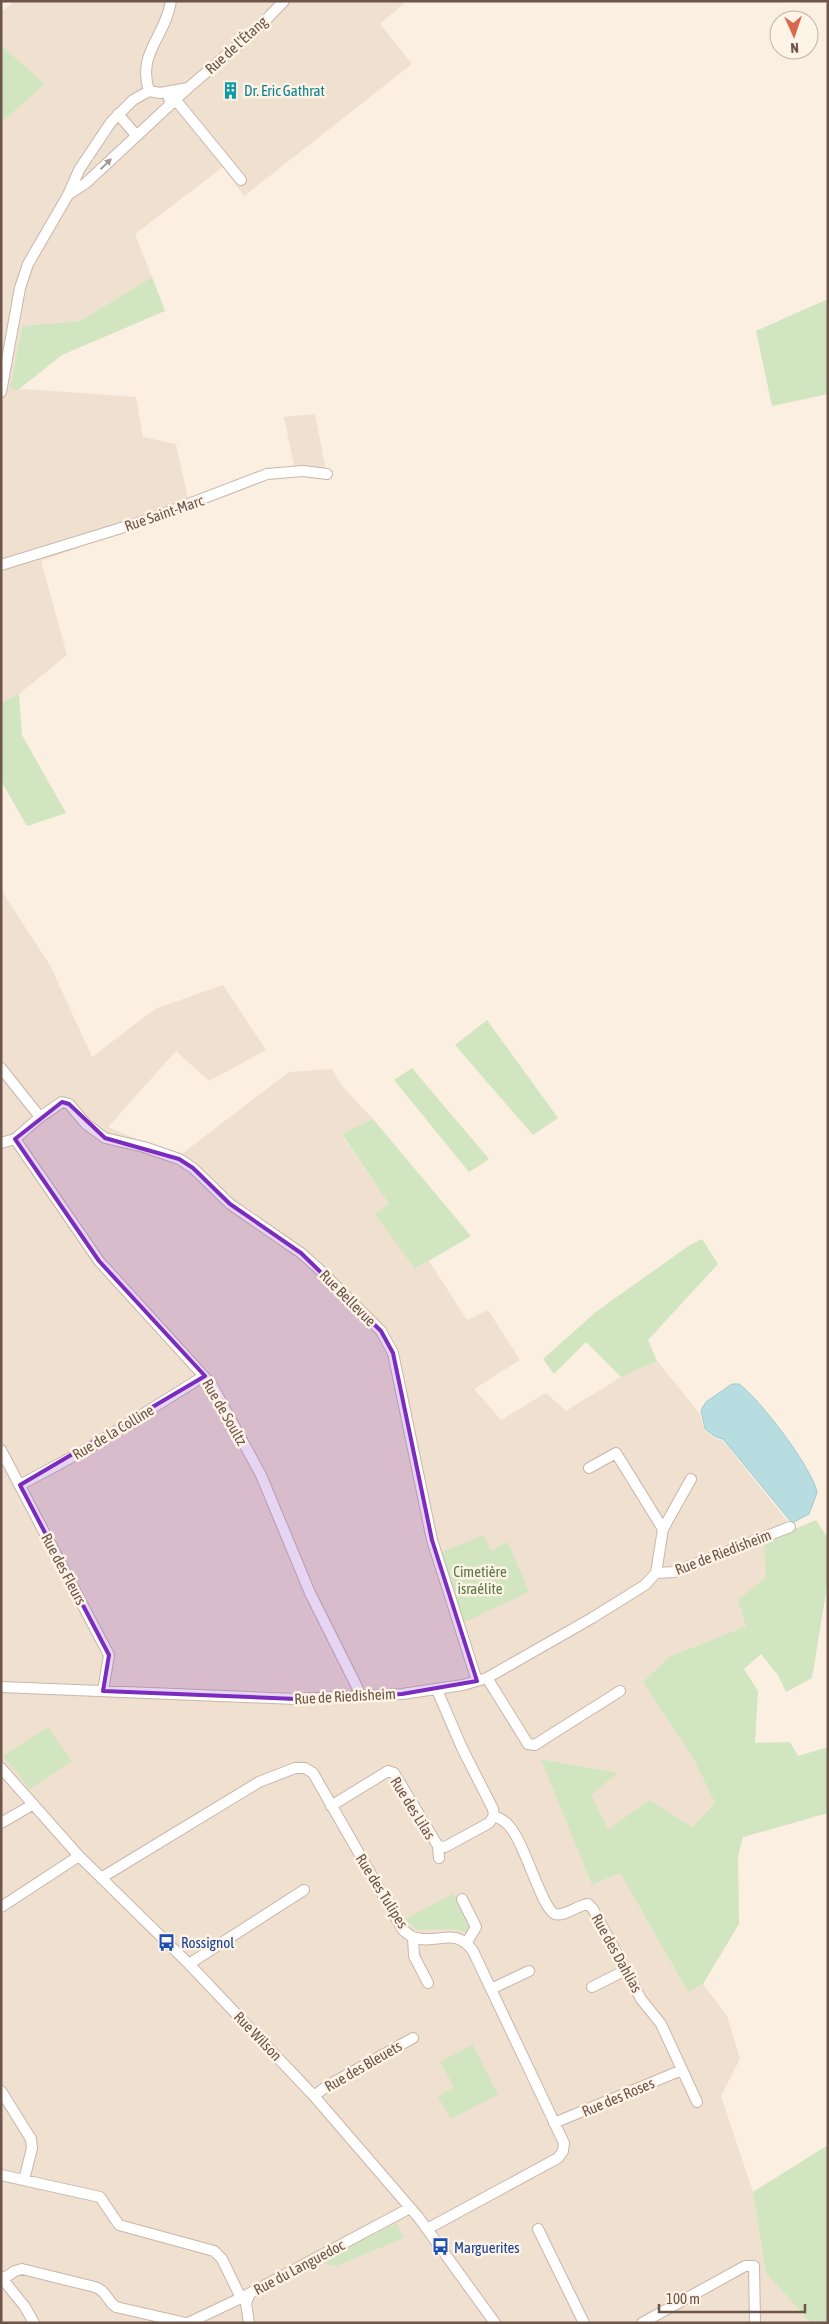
<svg xmlns="http://www.w3.org/2000/svg" width="829" height="2324" font-family="'Asap Condensed',sans-serif">
<rect width="100%" height="100%" fill="#faefe1"/>
<path fill="#f0e0d0" d="M15 1H407L380 24 412 64 244 196 223 167 135 234 152 277 80 321 22 326 10 388 136 397 143 437 176 444 190 508 41 561 67 655 19 694 1 703V123L45 84 1 45V12Z
M315 414 327 477 296 475 284 417Z
M1 890 51 967 92 1057 155 1009 223 985 266 1050 209 1081 176 1051 108 1127 179 1156 289 1072 332 1069 342 1086 373 1119 342 1135 389 1204 376 1215 416 1269 429 1261 467 1320 488 1310 520 1360 474 1389 501 1420 546 1393 566 1411 621 1377 657 1361 700 1414 704 1430 716 1439 722 1440 794 1529 764 1542 767 1577 746 1626 669 1657 692 1756 715 1803 692 1827 650 1800 608 1829 590 1795 617 1773 542 1759 592 1885 620 1873 688 1992 703 1984 727 2016 740 2059 721 2096 753 2192 766 2273 811 2323H1Z"/>
<path fill="#d1e5c1" d="M1 45 45 84 1 123Z
M152 277 165 311 62 355 18 390 10 388 22 326 80 321Z
M828 299V394L772 406 756 331Z
M19 694 22 735 66 813 27 826 1 781V703Z
M487 1020 558 1118 533 1135 455 1045Z
M412 1068 489 1159 469 1172 394 1080Z
M373 1119 471 1236 415 1269 375 1214 389 1204 342 1134Z
M702 1239 718 1264 648 1340 657 1361 621 1377 586 1342 554 1374 543 1359 597 1311 690 1245Z
M816 1520 828 1538V1580L812 1678 786 1692 778 1675 761 1654 744 1669 758 1691 755 1743 790 1742 798 1756 828 1747V1813L743 1837 738 1856 739 1924 703 1984 688 1992 620 1873 592 1885 541 1759 618 1773 591 1795 608 1829 650 1800 692 1827 715 1803 692 1756 643 1682 669 1657 746 1626 738 1600 766 1577 764 1542Z
M484 1535 491 1551 508 1542 529 1592 462 1623 440 1553Z
M48 1727 72 1761 30 1789 3 1756Z
M453 1894 470 1925 469 1933 455 1929 417 1930 405 1919Z
M473 2045 498 2095 451 2119 438 2097 454 2087 440 2062Z
M828 2145V2323H811L766 2273 753 2192Z
M397 2223 404 2238 336 2266 318 2262Z"/>
<path fill="#b7dde1" stroke="#9eccd2" d="M732 1384H739C759 1398 814 1470 817 1493L809 1514 792 1523 723 1439 716 1437 705 1429 701 1410 706 1402Z"/>
<g fill="none" stroke-linecap="round" stroke-linejoin="round">
<defs>
<path id="minor" d="M149 91C137 52 165 38 171 1
M169 99 179 104 241 180
M118 114 136 135
M69 194 86 183 188 88 259 27 284 1
M1 392 20 288 28 264 68 195 79 170 111 122 133 100 149 91 160 93 188 88
M1 565 147 520 267 474 303 471 327 474
M1 1068 40 1117
M15 1139 99 1261 212 1385 261 1475 310 1593 357 1687 360 1696
M1 1143 15 1139 40 1117 62 1102 69 1104 86 1124 105 1138 144 1147 179 1159 193 1168 230 1204 301 1253 320 1270 381 1331 393 1353 432 1540 477 1681
M1 1450 109 1655 103 1691
M589 1468 616 1453 663 1529
M20 1485 87 1449 204 1376
M656 1573 663 1529 691 1479
M487 1678 528 1744 535 1745 544 1739 620 1691
M1 1687 296 1699 402 1694 463 1685 487 1678 592 1618 645 1585 656 1573 674 1572 790 1527
M437 1690 462 1748 493 1809 494 1816C498 1818 502 1819 505 1822 523 1834 541 1909 555 1914 564 1917 578 1905 588 1904L593 1909 641 1999 661 2024 697 2102
M1 1768 79 1856 189 1964 314 2096 419 2218 495 2323
M331 1806 388 1771 394 1773 438 1846 445 1847 489 1823 494 1816
M1 1823 32 1805
M438 1846 439 1858
M101 1878 259 1782 295 1768H305L313 1773 403 1930C406 1932 410 1936 413 1937 437 1946 454 1925 473 1951L564 2143 563 2151 558 2158 427 2229
M462 1899 476 1927 467 1942
M1 1907 79 1856
M413 1937 414 1956 428 1983
M189 1964 304 1890
M592 1987 626 1970
M491 1989 529 1971
M1 2091 31 2139 32 2148 24 2180
M314 2096 327 2086 413 2038
M554 2123 682 2070
M1 2175 100 2197 119 2225 214 2251 222 2259 241 2298
M538 2229 584 2323
M1 2277 25 2307 34 2323
M3 2279 15 2271 22 2269 95 2287C106 2290 107 2301 116 2307L186 2323
M188 2323 241 2298 410 2208
M249 2323 246 2303 250 2293
M642 2323 745 2266H754L755 2323"/>
</defs>
<use href="#minor" stroke="#c9b6a9" stroke-width="12"/>
<use href="#minor" stroke="#fff" stroke-width="10"/>
</g>
<defs><path id="oneway-solid" d="M-6-.8H1V-3.2L6.5 0L1 3.2V.8H-6Z" transform="scale(1.25)"/></defs>
<use fill="#a89992" href="#oneway-solid" transform="translate(106 164) rotate(-44)"/>
<path fill="#7b2cbf" fill-opacity="0.2" stroke="#7b2cbf" stroke-width="4" stroke-linejoin="round" d="M62 1102 69 1104 105 1138 179 1159 193 1168 230 1204 301 1253 381 1331 393 1353 432 1540 477 1681 402 1694 296 1699 103 1691 109 1655 20 1485 205 1376 99 1261 15 1139Z"/>
<defs>
<symbol id="building-bare" viewBox="-9 -9 18 18"><path d="M-4-6H4V6H1V3H-1V6H-4ZM-2.5-4.3h1.7v1.8h-1.7ZM.8-4.3h1.7v1.8H.8ZM-2.5-1h1.7V.8h-1.7ZM.8-1h1.7V.8H.8Z" fill="#0f9aa8" stroke="#fdf3e6" stroke-width="2.5" paint-order="stroke"/></symbol>
<symbol id="bus-bare" viewBox="-9 -9 18 18"><path d="M-5-6H5V4H4V6H2V4H-2V6H-4V4H-5ZM-3.5-4V0h7V-4ZM-3.5 1.2v1.5H-2V1.2ZM2 1.2v1.5H3.5V1.2Z" fill="#1a4fb4" stroke="#fdf3e6" stroke-width="2.5" paint-order="stroke"/></symbol>
</defs>
<g fill-rule="evenodd">
<use href="#building-bare" x="218" y="78" width="25" height="25"/>
<use href="#bus-bare" x="154" y="1930" width="25" height="25"/>
<use href="#bus-bare" x="428" y="2234" width="25" height="25"/>
</g>
<g text-anchor="middle" dominant-baseline="central" stroke-width="5" stroke-linejoin="round" paint-order="stroke">
<g font-size="15" fill="#6e554a" stroke="#fdf3e6">
<text transform="translate(236 45) rotate(-42)">Rue de l'Étang</text>
<text transform="translate(164 513) rotate(-19)">Rue Saint-Marc</text>
<text transform="translate(348 1298) rotate(45)">Rue Bellevue</text>
<text transform="translate(225 1412) rotate(60)">Rue de Soultz</text>
<text transform="translate(113 1432) rotate(-31)">Rue de la Colline</text>
<text transform="translate(723 1552) rotate(-21)">Rue de Riedisheim</text>
<text transform="translate(64 1569) rotate(62)">Rue des Fleurs</text>
<text transform="translate(345 1696) rotate(-3)">Rue de Riedisheim</text>
<text transform="translate(413 1808) rotate(58)">Rue des Lilas</text>
<text transform="translate(382 1891) rotate(58)">Rue des Tulipes</text>
<text transform="translate(617 1953) rotate(61)">Rue des Dahlias</text>
<text transform="translate(258 2036) rotate(46)">Rue Wilson</text>
<text transform="translate(363 2066) rotate(-30)">Rue des Bleuets</text>
<text transform="translate(618 2097) rotate(-23)">Rue des Roses</text>
<text transform="translate(299 2267) rotate(-28)">Rue du Languedoc</text>
</g>
<g font-size="15" fill="#0d838f" stroke="#fdf3e6" text-anchor="start">
<text x="244" y="90">Dr. Eric Gathrat</text>
</g>
<g font-size="15" fill="#577946" stroke="#fdf3e6">
<text x="480" y="1571">Cimetière<tspan x="480" dy="17">israélite</tspan></text>
</g>
<g font-size="15" fill="#164399" stroke="#fdf3e6" text-anchor="start">
<text x="181" y="1942">Rossignol</text>
<text x="454" y="2247">Marguerites</text>
</g>
</g>
<rect width="829" height="2324" fill="none" stroke="#6e554a" stroke-width="5"/>
<g transform="translate(794 35) rotate(177)"><circle r="24" fill="#fdf3e6" stroke="#c4b4a8"/>
<path d="M0-4L9 19L0 12L-9 19Z" fill="#da684f"/>
<text y="-8" font-size="14" font-weight="bold" text-anchor="middle" fill="#6e554a">N</text>
</g>
<path d="M659 2304v8h146v-8" fill="none" stroke="#6e554a" stroke-width="2.5"/>
<text x="666" y="2304" font-size="15" fill="#6e554a" stroke="#fdf3e6" stroke-width="4" paint-order="stroke">100 m</text>
</svg>
